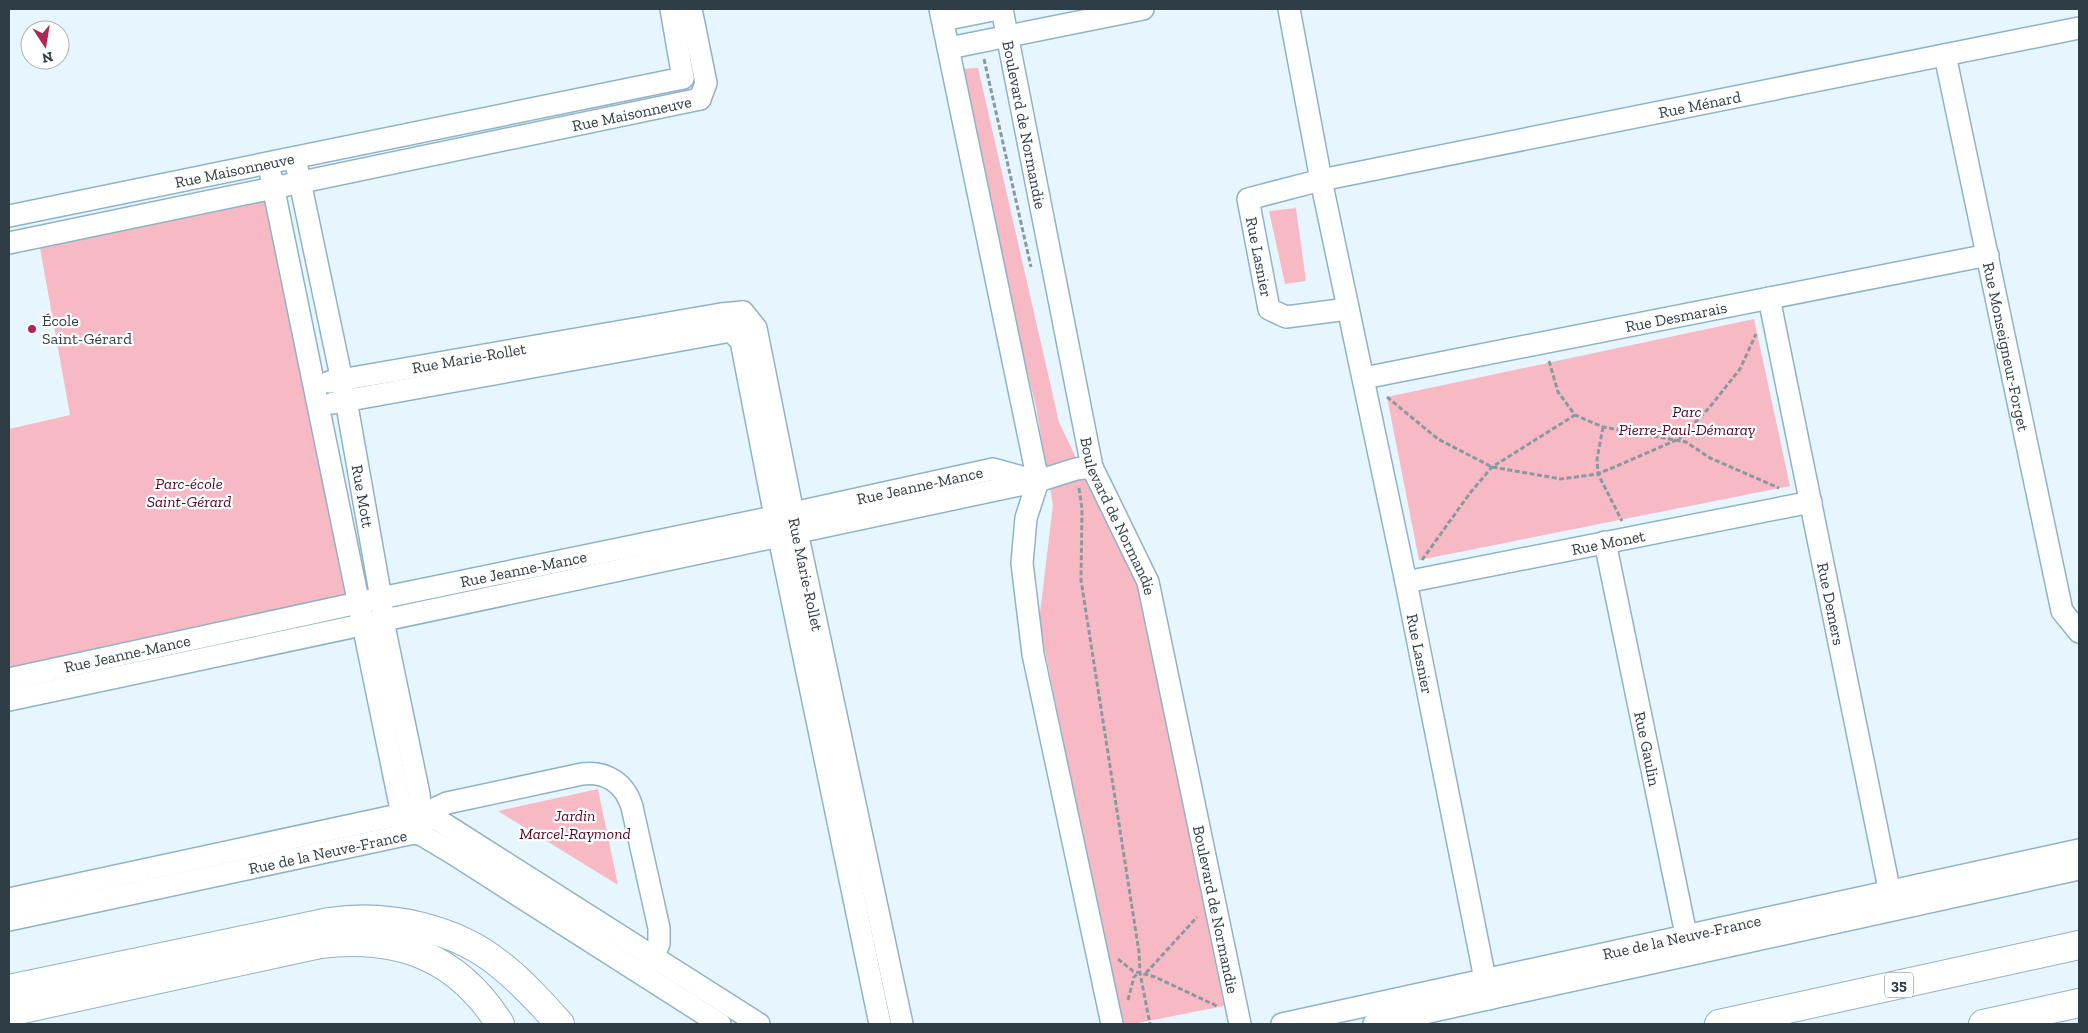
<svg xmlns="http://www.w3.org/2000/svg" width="2088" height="1033" font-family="'Zilla Slab',serif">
<rect width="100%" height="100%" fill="#e7f6fe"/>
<path fill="#f7bac4" d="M978 68 1059 422 1138 588 1224 1006 1133 1024H1121L1039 621 1053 505 1036 407 954 69Z
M273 188 357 601 9 680V429L70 415 38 237Z
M1296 208 1306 281 1285 284 1269 211Z
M1754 319 1790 486 1419 560 1387 397Z
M598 789 618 885 498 811Z"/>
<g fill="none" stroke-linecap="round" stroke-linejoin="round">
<defs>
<g id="minor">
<path d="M671 9 683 78"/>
<path d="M691 9 706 83 700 99"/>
<path d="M940 9 1038 481 1026 518 1022 563 1033 654 1112 1024"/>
<path id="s1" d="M1002 9 1092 467 1148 582 1240 1024"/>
<path id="s2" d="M1289 9 1321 180 1406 582 1489 999"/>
<path d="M943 20 998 9"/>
<path d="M949 48 1143 9"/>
<path id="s3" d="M1945 55 2062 611 2079 632"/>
<path id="s4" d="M295 158 346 400 381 598 383 621 419 794 422 827"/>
<path d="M271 176 405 829"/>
<path id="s5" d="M9 216 683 78"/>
<path id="s6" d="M9 243 700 99"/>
<path id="s7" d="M1769 298 1892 903"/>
<path id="s8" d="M1348 309 1286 317 1269 309 1248 199 1321 180 2079 28"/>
<path id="s9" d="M743 312 756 328 793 513 902 1024"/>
<path d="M731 331 741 341 779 537 880 1024"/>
<path id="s10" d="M1364 378 1988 255"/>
<path id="s11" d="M329 382 721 314 743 312"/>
<path d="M333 403 731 331 737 321"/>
<path id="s12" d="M1605 542 1689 949"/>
<path id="s13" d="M1406 582 1811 502"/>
<path id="s14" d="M9 679 381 598 793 513 993 469 1033 480"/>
<path d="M9 700 1038 481 1076 469 1092 467"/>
<path d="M423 814 447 803 582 774C606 771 625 783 632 807L659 928V944L648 967"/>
<path d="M9 899 403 814H423L438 820 759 1024"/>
<path id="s15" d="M9 920 414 833 422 835 452 853 720 1024"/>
<path id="s16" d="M1282 1024 2079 850"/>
<path d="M1374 1024 2079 869"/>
</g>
<path id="motorway" d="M9 989 329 922C388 913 457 928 503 967 524 984 542 1004 560 1024
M9 1012 320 944C398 935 457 956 500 1024
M1719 1024 2079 945
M1983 1024 2079 1003"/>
</defs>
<use href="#minor" stroke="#8fb3c6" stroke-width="24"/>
<use href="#motorway" stroke="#8fb3c6" stroke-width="30"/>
<path stroke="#8a99a1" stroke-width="3" stroke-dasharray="5 2.5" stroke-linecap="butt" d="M984 59 1031 267
M1549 361 1558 392 1575 415 1603 427 1686 442 1710 458 1779 488
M1387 397 1438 439 1492 467 1561 479 1598 474 1679 439 1709 408 1740 369 1756 334
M1603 427 1597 459 1598 474 1622 521
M1079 488 1082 509 1081 580 1139 952 1140 973 1150 1024
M1422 560 1470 493 1492 467 1575 415
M1118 959 1133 971 1155 977 1217 1006
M1146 973 1197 917
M1128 1000 1134 977 1139 973"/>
<use href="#minor" stroke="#fff" stroke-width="21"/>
<use href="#motorway" stroke="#fff" stroke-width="28"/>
</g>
<circle fill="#b52553" stroke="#fff" stroke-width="2" cx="32" cy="329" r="5"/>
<g text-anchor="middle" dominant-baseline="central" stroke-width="4.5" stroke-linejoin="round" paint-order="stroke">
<rect fill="#fff" stroke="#6d787e" stroke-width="1" x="1885" y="972.5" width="28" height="25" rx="4"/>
<g font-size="15" font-weight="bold" fill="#2f3e46">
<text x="1899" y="985">35</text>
</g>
<g font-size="16" fill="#2f3e46" stroke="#fff">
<text stroke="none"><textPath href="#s8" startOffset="655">Rue Ménard</textPath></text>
<text stroke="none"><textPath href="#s6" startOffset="636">Rue Maisonneuve</textPath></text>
<text stroke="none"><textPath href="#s1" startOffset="118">Boulevard de Normandie</textPath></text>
<text stroke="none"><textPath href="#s5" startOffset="230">Rue Maisonneuve</textPath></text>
<text transform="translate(1259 257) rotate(79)">Rue Lasnier</text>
<text stroke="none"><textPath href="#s10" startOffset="318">Rue Desmarais</textPath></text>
<text stroke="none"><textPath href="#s3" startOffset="298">Rue Monseigneur-Forget</textPath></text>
<text stroke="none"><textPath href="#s11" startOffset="142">Rue Marie-Rollet</textPath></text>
<text stroke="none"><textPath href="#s14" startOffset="931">Rue Jeanne-Mance</textPath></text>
<text stroke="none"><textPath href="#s4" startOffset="345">Rue Mott</textPath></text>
<text stroke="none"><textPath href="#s1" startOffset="522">Boulevard de Normandie</textPath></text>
<text stroke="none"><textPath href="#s13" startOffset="206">Rue Monet</textPath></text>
<text stroke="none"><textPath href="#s14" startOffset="526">Rue Jeanne-Mance</textPath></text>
<text stroke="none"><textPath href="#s9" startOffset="272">Rue Marie-Rollet</textPath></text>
<text stroke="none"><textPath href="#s7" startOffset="312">Rue Demers</textPath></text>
<text stroke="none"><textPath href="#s14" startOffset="121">Rue Jeanne-Mance</textPath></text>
<text stroke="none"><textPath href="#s2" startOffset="658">Rue Lasnier</textPath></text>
<text stroke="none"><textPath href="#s12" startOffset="211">Rue Gaulin</textPath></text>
<text stroke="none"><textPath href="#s15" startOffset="326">Rue de la Neuve-France</textPath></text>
<text stroke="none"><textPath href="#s1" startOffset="929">Boulevard de Normandie</textPath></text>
<text stroke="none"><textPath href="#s16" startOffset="409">Rue de la Neuve-France</textPath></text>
</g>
<g font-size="16" fill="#2f3e46" stroke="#fff" text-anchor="start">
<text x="42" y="320">École<tspan x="42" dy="18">Saint-Gérard</tspan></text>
</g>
<g font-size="16" font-style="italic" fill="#540621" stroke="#fff">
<text x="1687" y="411">Parc<tspan x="1687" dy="18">Pierre-Paul-Démaray</tspan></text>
<text x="189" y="483">Parc-école<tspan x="189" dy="18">Saint-Gérard</tspan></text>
<text x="575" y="815">Jardin<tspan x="575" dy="18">Marcel-Raymond</tspan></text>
</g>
</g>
<rect width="2088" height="1033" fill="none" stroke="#2f3e46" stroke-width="20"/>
<g transform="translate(45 45) rotate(168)"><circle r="24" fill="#ffffff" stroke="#acb2b5"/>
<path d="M0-4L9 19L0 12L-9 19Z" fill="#b52553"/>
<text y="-8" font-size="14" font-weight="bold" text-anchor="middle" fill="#2f3e46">N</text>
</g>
</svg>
